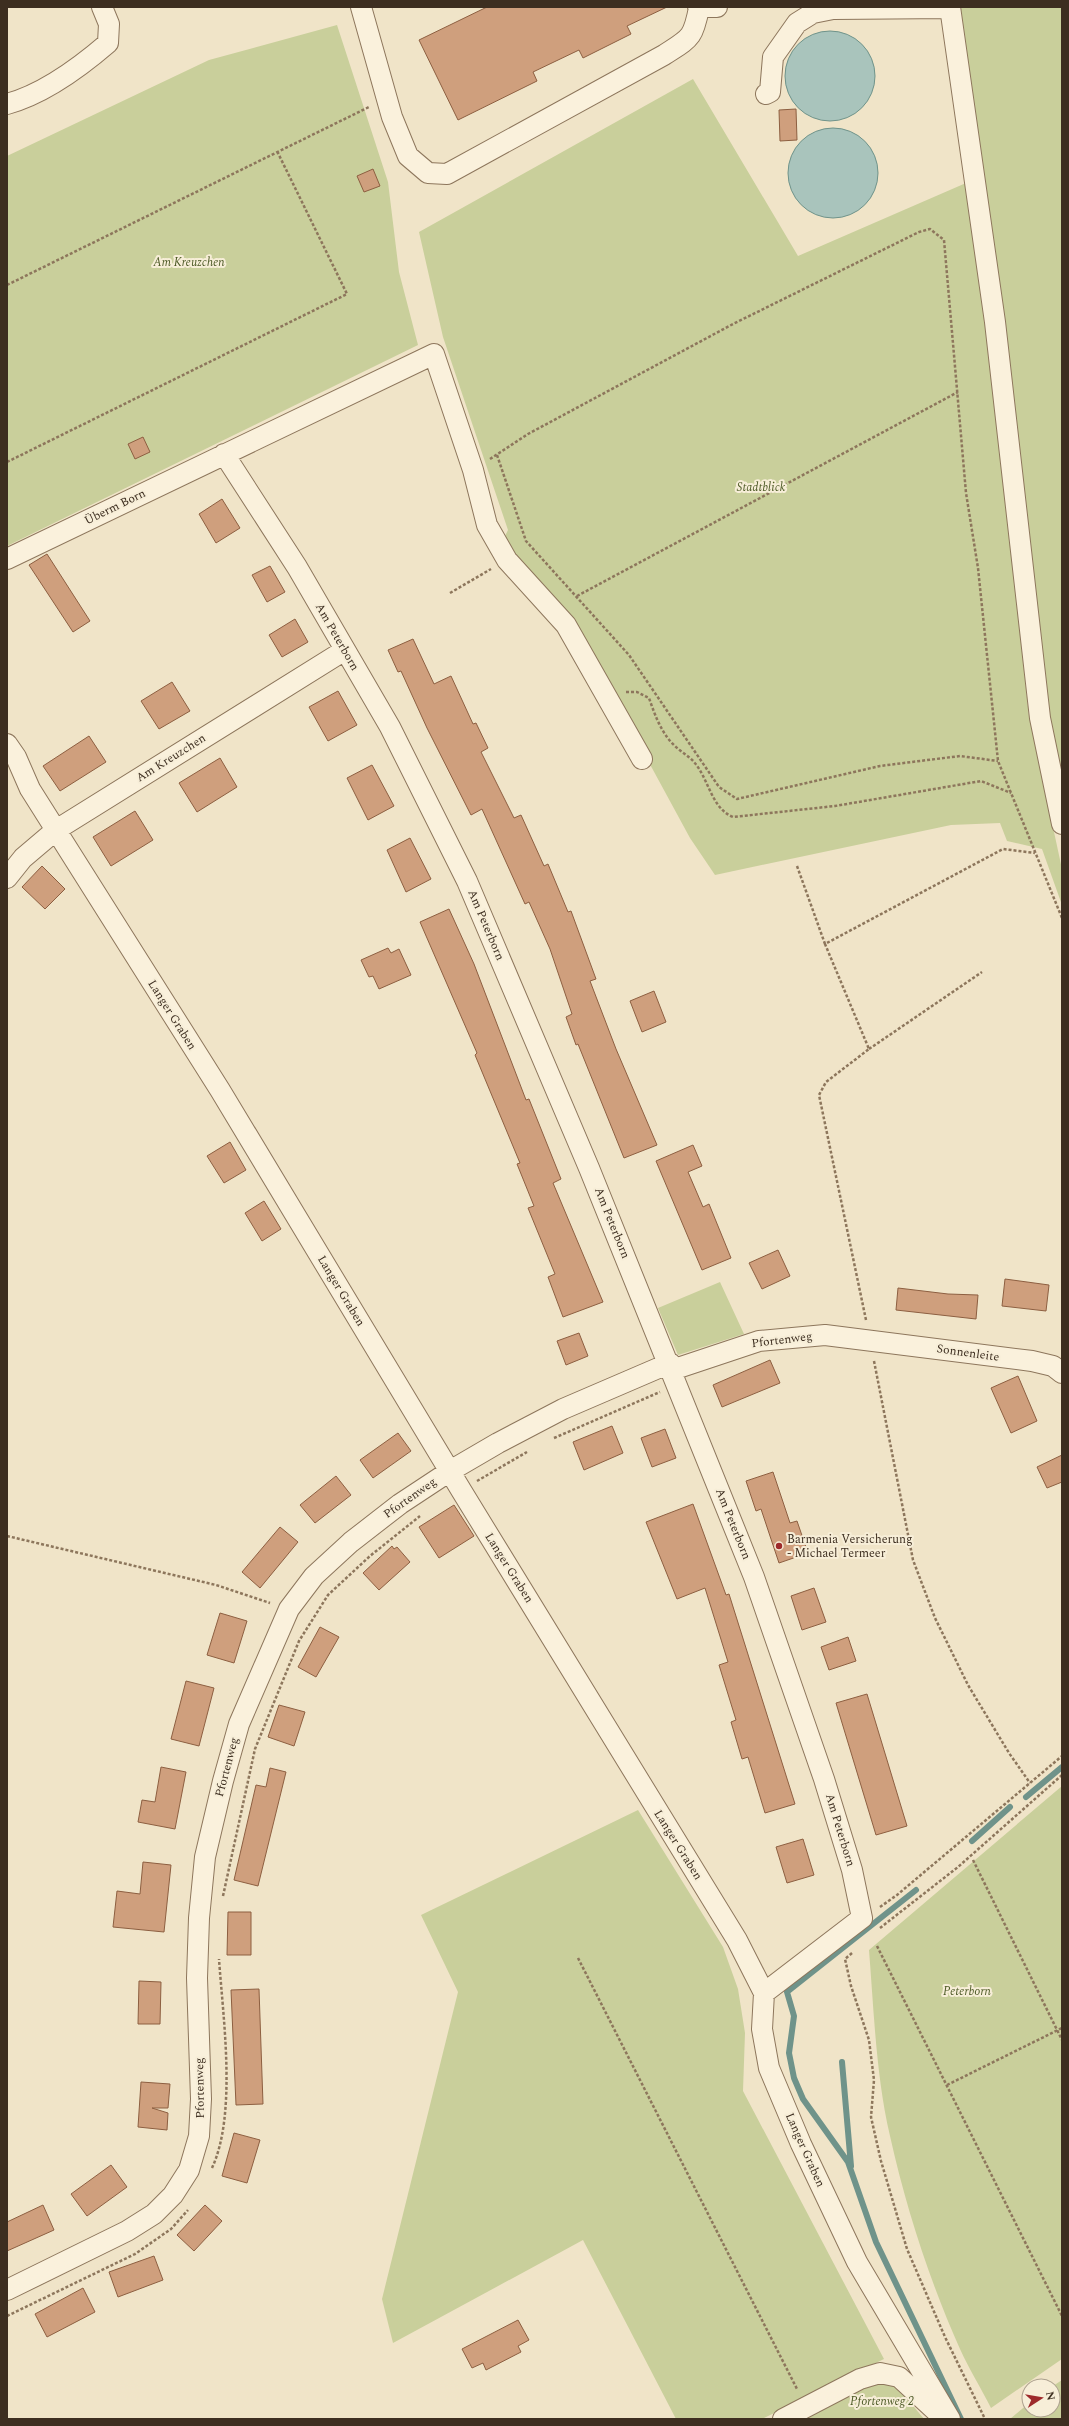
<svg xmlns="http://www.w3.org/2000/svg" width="1069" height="2426" font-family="Spectral,serif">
<rect width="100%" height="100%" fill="#f0e4c8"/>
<path fill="#c9cf9b" d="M956 7H1062V795L1048 730Z
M337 25 388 182 399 272 418 345 7 546V156L209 60Z
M693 79 798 256 966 183 986 319 1029 716 1062 869V905L1042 849 1007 841 1000 823 951 825 715 875 690 838 571 619 503 540 508 530 443 337 419 232Z
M720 1282 744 1334 678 1355 658 1308Z
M1062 1786V2359L991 2408C981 2388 969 2369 960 2349 930 2282 906 2208 890 2136 876 2076 874 2012 869 1950Z
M638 1810 723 1947 738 1989 745 2033 743 2091 884 2359 762 2419H676L583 2240 393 2343 382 2299 458 1992 421 1915Z
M1062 2380V2419H1010L1029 2403V2410H1053V2386Z
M881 2381 895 2384 924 2419H800L863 2386Z"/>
<path fill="#a9c4bc" stroke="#6f938a" d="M785 76a45 45 0 1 1 90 0a45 45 0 1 1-90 0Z
M788 173a45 45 0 1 1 90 0a45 45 0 1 1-90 0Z"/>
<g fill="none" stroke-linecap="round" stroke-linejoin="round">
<path stroke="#6f938a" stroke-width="6" d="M1026 1797 1062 1767
M972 1841 1010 1807
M916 1890 787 1992 794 2016 789 2053 794 2078 803 2099 848 2162 876 2242 961 2419
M842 2062 851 2166"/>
</g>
<path fill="#cf9f7d" stroke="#8d5f41" d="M487 7H667L627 26 631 34 583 58 579 50 533 72 537 81 458 120 419 40Z
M796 109 797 140 780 141 779 110Z
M373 169 380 186 364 192 357 176Z
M143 437 150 452 135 459 128 444Z
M222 499 240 528 216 543 199 514Z
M47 554 90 621 73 632 29 565Z
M270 566 285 592 267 602 252 575Z
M295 619 308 642 282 657 269 635Z
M413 639 434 684 451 676 473 724 476 723 488 748 481 752 514 818 521 815 544 866 548 864 568 912 571 911 596 979 590 981 616 1049 657 1145 624 1158 578 1044 576 1045 566 1017 572 1014 550 949 529 902 525 904 482 809 471 815 427 728 401 671 398 672 388 650Z
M172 682 190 711 159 729 141 701Z
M338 691 357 725 328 741 309 707Z
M89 736 106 762 60 791 43 766Z
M220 758 237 787 197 812 179 783Z
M372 765 394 806 368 820 347 778Z
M135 811 153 840 111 866 93 837Z
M410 838 431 879 406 892 387 850Z
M42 866 65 889 45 909 22 887Z
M449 909 474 964 526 1100 529 1099 561 1179 553 1183 603 1302 563 1317 548 1277 555 1274 528 1208 534 1206 517 1164 520 1163 475 1055 477 1053 420 922Z
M388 948 391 953 399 949 411 975 379 989 373 976 369 977 361 960Z
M654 991 666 1022 642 1032 630 1001Z
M230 1142 246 1170 224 1183 207 1156Z
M693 1145 702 1166 688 1172 703 1207 709 1204 731 1258 702 1270 656 1161Z
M264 1201 281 1229 262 1241 245 1213Z
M778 1250 790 1276 762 1289 749 1263Z
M1005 1279 1049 1285 1046 1311 1002 1306Z
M898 1288 948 1294 978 1295 976 1319 896 1310Z
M579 1333 588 1356 566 1365 557 1341Z
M770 1360 780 1383 722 1407 713 1385Z
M1018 1376 1037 1421 1011 1433 991 1388Z
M612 1426 623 1453 584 1470 573 1442Z
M665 1429 676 1458 652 1467 641 1438Z
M398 1433 411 1451 373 1478 360 1460Z
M1062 1455V1482L1047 1488 1037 1467Z
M773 1472 790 1523 797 1521 808 1553 779 1563 761 1509 756 1511 746 1481Z
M336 1476 351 1495 315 1523 300 1505Z
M693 1504 726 1595 729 1594 795 1804 765 1813 748 1757 742 1759 731 1722 736 1720 719 1665 728 1662 705 1588 677 1599 646 1522Z
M454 1505 474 1536 439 1558 419 1527Z
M280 1527 298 1542 260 1588 242 1572Z
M392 1546 394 1549 397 1547 410 1562 379 1590 363 1573Z
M814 1588 826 1622 802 1630 791 1596Z
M220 1613 247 1621 234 1663 207 1655Z
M320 1627 339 1637 316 1677 298 1667Z
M848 1637 856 1661 829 1670 821 1647Z
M186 1681 214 1688 199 1746 171 1739Z
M867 1694 907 1826 876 1835 836 1703Z
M279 1705 305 1712 294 1746 268 1737Z
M161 1767 186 1772 175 1829 138 1822 142 1800 155 1802Z
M270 1768 286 1772 258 1886 234 1880 256 1785 266 1787Z
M803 1839 814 1875 787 1883 776 1847Z
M143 1862 171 1865 164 1932 113 1927 117 1891 140 1894Z
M228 1912H251V1955H227Z
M139 1981 161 1982 160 2024H138Z
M259 1989 263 2104 236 2105 231 1990Z
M141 2082 170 2084 168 2108H152L168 2113 167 2130 138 2127Z
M234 2133 260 2140 247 2183 222 2176Z
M111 2165 127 2187 87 2216 71 2194Z
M43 2205 54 2230 7 2251V2222Z
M205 2205 222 2221 194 2251 177 2235Z
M154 2256 163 2280 118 2297 109 2272Z
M83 2288 95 2312 47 2337 35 2314Z
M518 2320 529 2340 518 2346 521 2352 486 2370 483 2363 472 2368 462 2349Z"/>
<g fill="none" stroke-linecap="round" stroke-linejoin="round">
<defs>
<path id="minor" d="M361 7 392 117 408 156 428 173 447 174 664 55C690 38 693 39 699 8
M698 7H717
M950 7 995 322 1040 718 1062 824
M766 94 770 92 773 57 797 23 813 13 833 9 950 8
M7 104C44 94 79 68 108 43L109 24 102 7
M224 454 297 567 390 727 467 881 589 1168 754 1577 824 1779 852 1870 862 1918 764 1993
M7 559 434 354 473 470 487 525 507 560 566 625 642 759
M7 744 16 757 30 789 220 1090 461 1490 737 1940 764 1993 762 2029 769 2068 801 2144 857 2262 950 2419
M7 878 23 858 56 830 345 650
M672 1370 759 1341 825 1335 1032 1361 1053 1366 1062 1373
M7 2290 127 2231 154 2214 173 2195 189 2170 199 2136 201 2099 197 1978 199 1918 205 1857 223 1781 239 1724 289 1609 314 1576 351 1542 400 1504 450 1471 498 1443 563 1409 670 1363
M783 2419 860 2379 880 2373 899 2377 939 2414"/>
</defs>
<use href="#minor" stroke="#8d765c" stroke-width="22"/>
<path stroke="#8d765c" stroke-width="2.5" stroke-dasharray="3 2" stroke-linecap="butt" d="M7 285 369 107
M497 455 526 541 629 655 719 787 737 799 880 766 960 756 998 761
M490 459 528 434 733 324 919 232 930 229 944 240 966 493 978 568 998 761 1062 918
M7 462 347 294 277 151
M450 593 491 569
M577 596 958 392
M626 692H637L649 698C655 715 661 733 675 746 681 752 689 756 694 762 709 779 711 808 733 817L835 806 981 781 1011 793
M797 866 825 944
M869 1049 982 972
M866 1320 819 1095 826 1082 869 1049 825 944 1003 849 1035 853
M874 1361 913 1560 935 1618 968 1685 1009 1753 1030 1783
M554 1438 660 1392
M477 1481 527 1452
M7 1536 216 1585 270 1603
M973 1860 1062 2040
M223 1896 255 1749 299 1641 328 1595 370 1556 420 1516
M880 1907 897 1895 1062 1756
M880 1928 958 1867 1062 1775
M877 1946 1062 2316
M852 1953 845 1959 851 1986 869 2040 874 2080 871 2117 881 2161 907 2249 945 2337 985 2419
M578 1958 797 2389
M947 2085 1062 2028
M212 2168C237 2114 223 2018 219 1959
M7 2316 135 2254 171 2229 188 2210"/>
<use href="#minor" stroke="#faf1dc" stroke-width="20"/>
</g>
<circle fill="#9e2a2b" stroke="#f7eed8" stroke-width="1.5" cx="779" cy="1546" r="4"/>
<g text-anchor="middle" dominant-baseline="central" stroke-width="4" stroke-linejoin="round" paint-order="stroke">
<g font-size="12" font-style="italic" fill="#4d5a26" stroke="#f7eed8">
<text x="189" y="262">Am Kreuzchen</text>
<text x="761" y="487">Stadtblick</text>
<text x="967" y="1991">Peterborn</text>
<text x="882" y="2401">Pfortenweg 2</text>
</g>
<g font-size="12" fill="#3d2e20" stroke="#f7eed8">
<text transform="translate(115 507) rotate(-26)">Überm Born</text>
<text transform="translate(337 637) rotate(60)">Am Peterborn</text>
<text transform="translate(171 758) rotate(-32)">Am Kreuzchen</text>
<text transform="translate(486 925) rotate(67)">Am Peterborn</text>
<text transform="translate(172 1015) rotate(58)">Langer Graben</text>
<text transform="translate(612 1223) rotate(68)">Am Peterborn</text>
<text transform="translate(341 1291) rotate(59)">Langer Graben</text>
<text transform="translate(782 1340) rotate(-7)">Pfortenweg</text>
<text transform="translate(968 1353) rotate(8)">Sonnenleite</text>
<text transform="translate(410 1498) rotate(-35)">Pfortenweg</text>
<text transform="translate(733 1524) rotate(68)">Am Peterborn</text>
<text transform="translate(509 1568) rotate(58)">Langer Graben</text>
<text transform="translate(227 1767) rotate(-75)">Pfortenweg</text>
<text transform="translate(840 1830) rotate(73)">Am Peterborn</text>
<text transform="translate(678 1845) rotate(58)">Langer Graben</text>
<text transform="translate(200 2088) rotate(-91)">Pfortenweg</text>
<text transform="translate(805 2150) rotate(66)">Langer Graben</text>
</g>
<g font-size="12" fill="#3d2e20" stroke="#f7eed8" text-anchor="start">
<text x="787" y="1539">Barmenia Versicherung<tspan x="787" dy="14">- Michael Termeer</tspan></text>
</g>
</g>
<rect width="1069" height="2426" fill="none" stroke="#3d2e20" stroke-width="16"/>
<g transform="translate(1041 2398) rotate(78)"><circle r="19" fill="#f7eed8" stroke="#ada18e"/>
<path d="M0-3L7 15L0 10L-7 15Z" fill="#9e2a2b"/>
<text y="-6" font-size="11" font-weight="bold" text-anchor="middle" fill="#3d2e20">N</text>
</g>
</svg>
